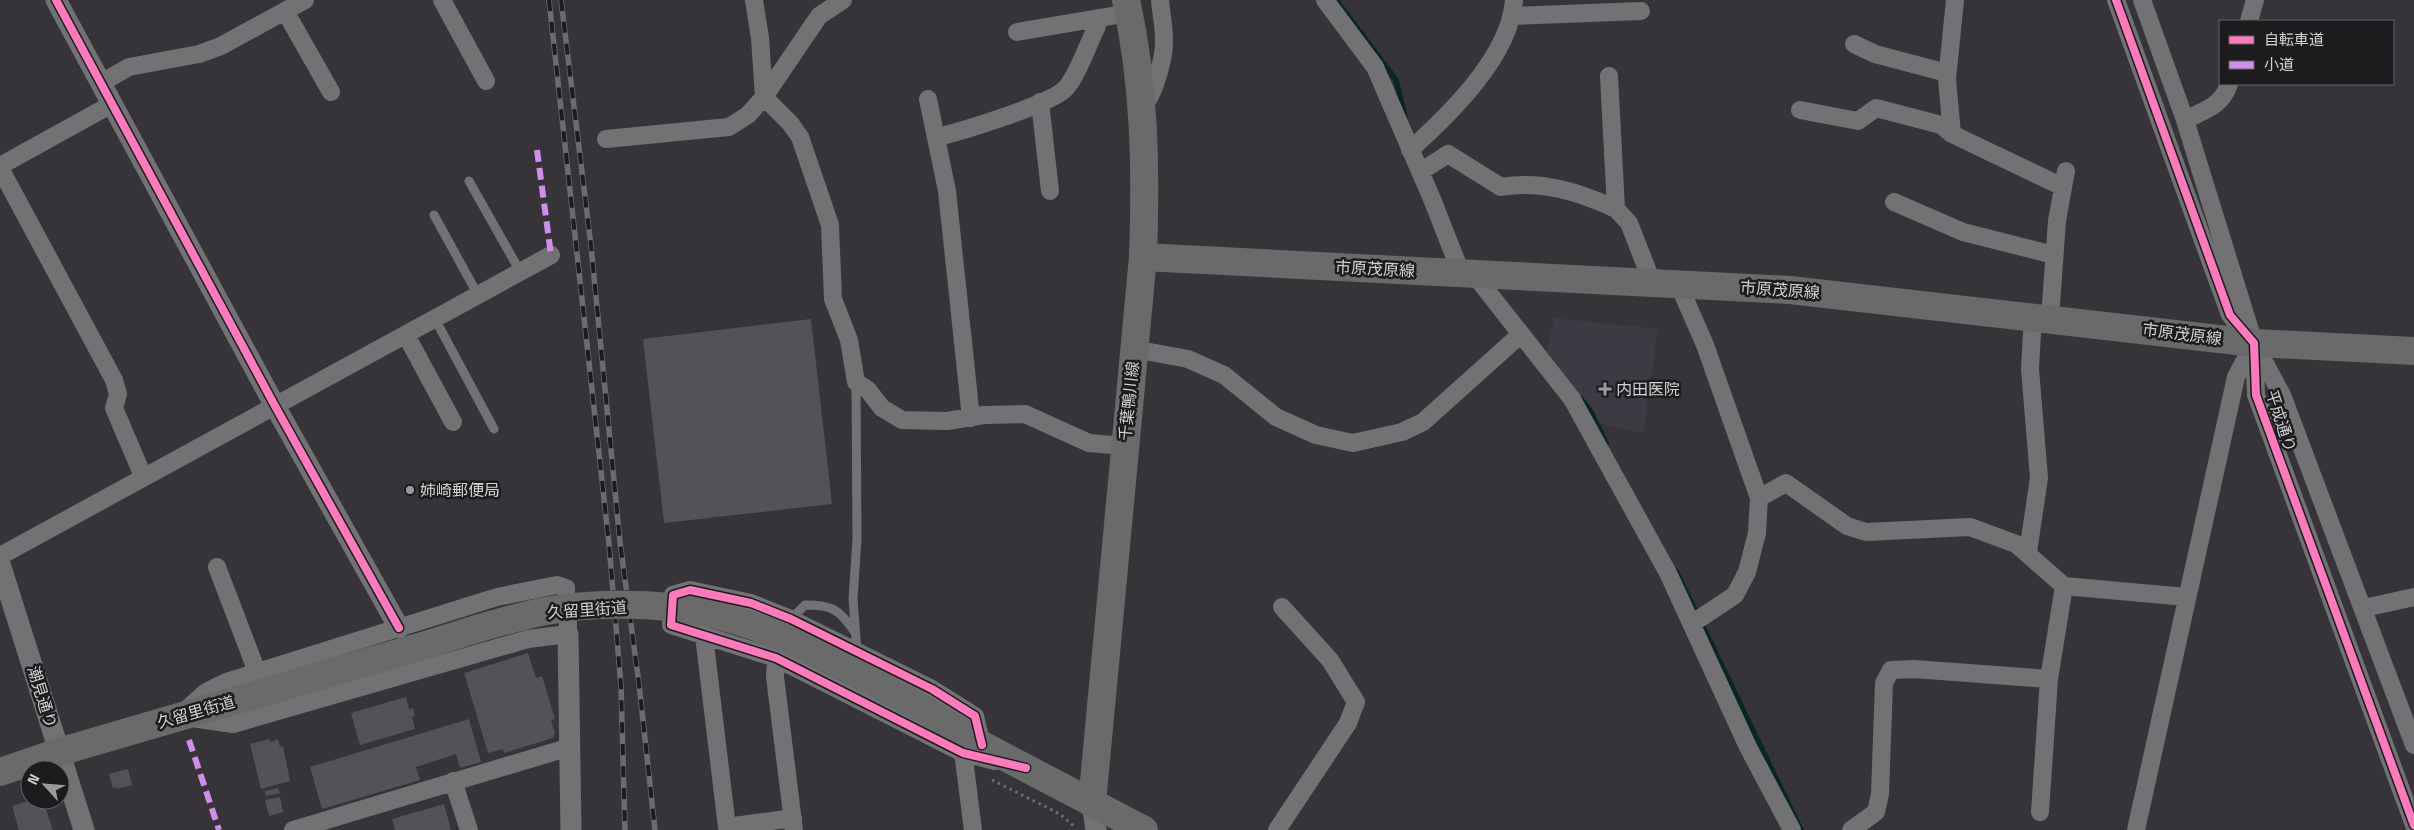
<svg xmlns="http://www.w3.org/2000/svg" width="2414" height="830" font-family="'Space Grotesk','Noto Sans JP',sans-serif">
<rect width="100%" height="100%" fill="#363438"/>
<path fill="#3e3a44" d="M1554 318 1658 329 1643 433 1578 419 1545 359Z"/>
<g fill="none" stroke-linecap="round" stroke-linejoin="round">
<path stroke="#082722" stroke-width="5.5" d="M1336 0 1396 80 1405 117
M1581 399 1591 412 1606 443
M1676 571 1801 830"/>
</g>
<path fill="#545158" d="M811 319 832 504 664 523 643 339Z
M528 653 536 678 542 676 555 719 551 720 555 733 553 738 504 753 503 749 488 753 464 673Z
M406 697 409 709 413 708 415 716 412 717 415 729 360 745 351 713Z
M469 719 481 762 460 768 456 754 416 767 420 780 322 809 310 767Z
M269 739 270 742 278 739 280 747 283 746 290 781 261 789 250 744Z
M128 769 132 785 117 789 116 787 113 788 109 774Z
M278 788 280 793 266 796 265 791Z
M280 797 283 812 269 816 265 800Z
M31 800 45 807 53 830H19L12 806Z
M444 804 451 830H395L392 819Z"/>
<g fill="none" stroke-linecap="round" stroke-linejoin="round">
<path stroke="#6f6e70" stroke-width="3" stroke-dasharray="2.5 4" stroke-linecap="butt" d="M992 780 1060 814 1075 827"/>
<path stroke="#727274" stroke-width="9" d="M469 181 521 273
M434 215 478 295
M435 319 494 429
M856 382 857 539 853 599 857 652
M791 619 805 605C832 605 839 609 854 631"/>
<path stroke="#727274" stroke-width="18" d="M442 0 486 81
M754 0 760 38 764 97 790 123 800 137 830 225 833 299 849 340 856 382 868 390 882 408 902 420 947 421 984 415 1025 414 1089 443 1125 446
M1325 0 1375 67 1432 199 1461 273
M2116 0 2230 315 2254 343 2256 395 2414 825
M2142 0 2185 120 2254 343 2282 395 2414 745
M285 11 331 92
M1511 16 1641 11
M2249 21 2255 0
M1017 32 1129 13
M1854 44 1875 54 1947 73
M1609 76 1616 209 1629 223 1652 282
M101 83 129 67 199 54 221 46 305 0
M928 99 947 191 971 418
M1040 102 1050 191
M1143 105C1155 95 1165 54 1164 39 1164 26 1161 13 1160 0
M1800 110 1858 121 1876 108 1941 125 1952 134 2063 187
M2185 120C2205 110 2222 106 2229 84
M1952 134 1947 79 1955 0
M938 137C962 131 1052 104 1066 88 1077 76 1089 42 1097 26L1098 18
M606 139 729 127 748 115 764 97 819 16 843 0
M1410 150C1450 114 1510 56 1514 0
M0 166 112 104
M0 168 114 380 118 394 114 408 143 476
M1420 172 1448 154 1501 187C1542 180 1579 192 1616 209
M1894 202 1963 232 2054 255
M1473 273 1572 399 1668 573 1748 747 1792 830
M1678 283 1705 345 1759 498 1757 533 1747 572 1735 595 1693 623
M2050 318 2057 221 2066 171
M406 335 453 422
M1134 349 1188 359 1224 375 1276 417 1316 435 1353 443 1402 432 1423 422 1520 335
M1759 498 1786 483 1847 526 1866 532 1970 527 2016 544 2064 586 2186 597
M2028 552 2039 478 2030 369 2033 316
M0 556 551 255
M217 567 257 672
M2364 608 2414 597
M704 636 727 827 793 818
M776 658 775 677 794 830
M184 712 206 692 226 682 497 597 557 585 566 588V596
M192 718 233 724 528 639 568 634V622
M962 744 973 830
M982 745 975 716 932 689 791 619 751 603 690 590 673 595 671 625 776 658 963 753 995 761
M453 781 469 830
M2040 812 2049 679 2064 586
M293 830 570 747
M1277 830 1348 723 1356 702 1330 660 1282 607
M1851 830 1876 812 1880 794 1884 683 1891 670 1914 669 2049 679
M2136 830 2236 377 2254 343"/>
<path stroke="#727274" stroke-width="21" d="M56 0 275 406 399 628
M0 564 84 830
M568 634 571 830
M1092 803 1096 830"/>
<path stroke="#6a6a6b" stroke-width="28" d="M1143 257 1790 290 2254 343 2414 351
M920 707 982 745 1144 830
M0 772 59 752 227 703
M1092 803 1143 257C1146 170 1145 85 1126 0"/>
<defs>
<path id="rail" d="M549 0 609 544 621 686 625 830
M561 0 591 246 620 542 639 684 655 830"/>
</defs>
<use href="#rail" stroke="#6c6b6d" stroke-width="5.5"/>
<use href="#rail" stroke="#1c1c1e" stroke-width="4" stroke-dasharray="11" stroke-linecap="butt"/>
<path stroke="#6a6a6b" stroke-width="28" d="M227 703C289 685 350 667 412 649 456 636 500 620 546 611 590 602 659 603 703 612 781 628 851 671 920 707"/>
<path stroke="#ce8fe9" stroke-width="6" stroke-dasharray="12 6" stroke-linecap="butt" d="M537 150 551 255
M189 740 219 830"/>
<defs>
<path id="cycleway" d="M56 0 275 406 399 628
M2116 0 2230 315 2254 343 2256 395 2414 825
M982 745 975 716 932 689 791 619 751 603 690 590 673 595 671 625 776 658 963 753 1026 768"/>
</defs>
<use href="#cycleway" stroke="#1c1c1e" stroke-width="11"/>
<use href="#cycleway" stroke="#fd7abc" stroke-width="8"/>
</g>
<g fill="#9b9a9d" stroke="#1c1c1e" stroke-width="2">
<path d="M1602.5 381.5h5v5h5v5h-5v5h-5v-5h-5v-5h5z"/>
<circle cx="410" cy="490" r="5"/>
</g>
<g text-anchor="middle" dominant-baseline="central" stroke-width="5" stroke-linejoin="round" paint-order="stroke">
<g font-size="16" fill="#d2d1d4" stroke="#1c1c1e">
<text transform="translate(1375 269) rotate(3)">市原茂原線</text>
<text transform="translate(1780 290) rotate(4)">市原茂原線</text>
<text transform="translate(2182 334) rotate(7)">市原茂原線</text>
<text transform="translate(1129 401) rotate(-84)">千葉鴨川線</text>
<text transform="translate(2281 421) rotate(72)">平成通り</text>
<text transform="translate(587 610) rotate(-4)">久留里街道</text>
<text transform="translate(42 697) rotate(73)">潮見通り</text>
<text transform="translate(196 712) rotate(-16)">久留里街道</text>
</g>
<g font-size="16" fill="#d2d1d4" stroke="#1c1c1e" text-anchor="start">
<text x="1616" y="389">内田医院</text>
<text x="420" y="490">姉崎郵便局</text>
</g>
</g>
<rect x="2219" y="20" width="175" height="65" fill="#1c1c1e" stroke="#656467"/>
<rect x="2229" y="36" width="25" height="8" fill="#fd7abc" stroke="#656467"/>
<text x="2264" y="45" font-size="15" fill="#d2d1d4">自転車道</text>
<rect x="2229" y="61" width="25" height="8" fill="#ce8fe9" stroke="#656467"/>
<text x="2264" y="70" font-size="15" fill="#d2d1d4">小道</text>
<g transform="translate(45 785) rotate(296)"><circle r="24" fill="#1c1c1e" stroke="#656467"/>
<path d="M0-4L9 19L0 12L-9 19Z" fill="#9b9a9d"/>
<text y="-8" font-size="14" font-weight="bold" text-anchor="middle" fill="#d2d1d4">N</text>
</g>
</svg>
